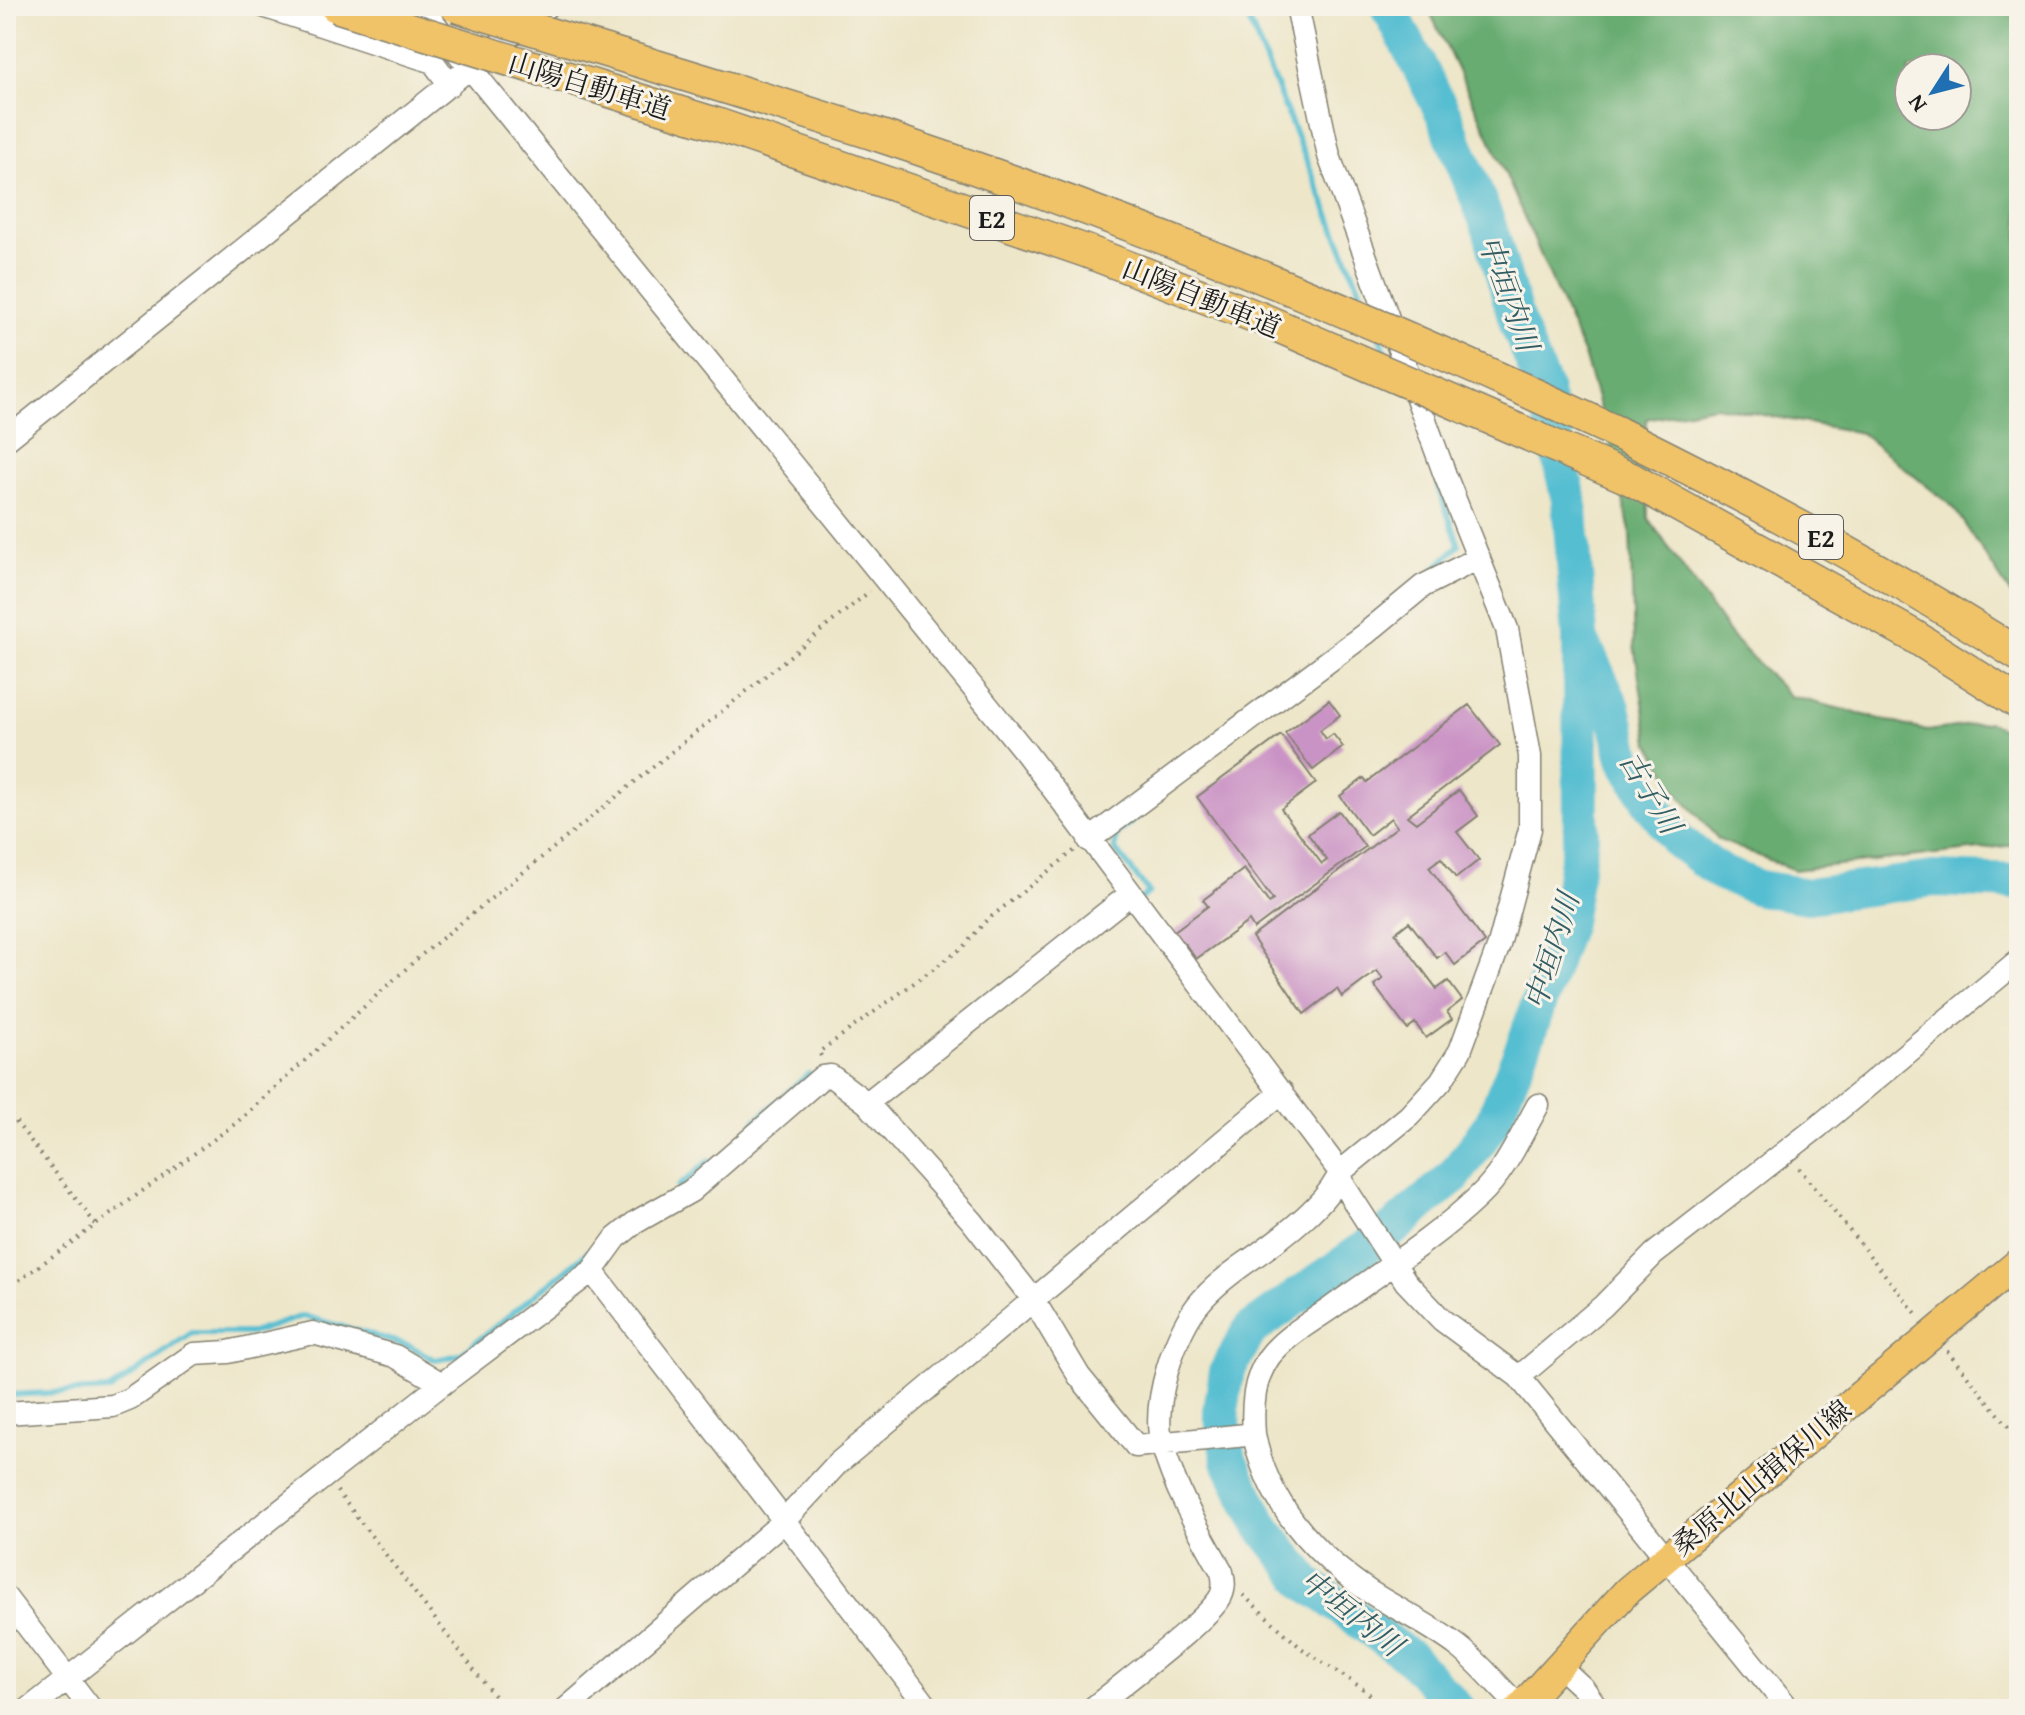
<svg xmlns="http://www.w3.org/2000/svg" width="2025" height="1715" font-family="'Gentium Book Plus','Noto Serif JP',serif">
<rect width="100%" height="100%" fill="#f7f3e8"/>
<filter id="ink" filterUnits="userSpaceOnUse"><feTurbulence type="fractalNoise" baseFrequency=".0125" numOctaves="2"/><feDisplacementMap in="SourceGraphic" scale="16" xChannelSelector="R" yChannelSelector="G"/><feConvolveMatrix kernelMatrix="1 2 1 2 8 2 1 2 1" color-interpolation-filters="sRGB"/></filter>
<filter id="wash" filterUnits="userSpaceOnUse"><feTurbulence type="fractalNoise" baseFrequency=".006" numOctaves="4" result="noise"/><feDisplacementMap in="SourceGraphic" scale="32" xChannelSelector="R" yChannelSelector="G"/><feGaussianBlur stdDeviation="1.8" result="paint"/><feColorMatrix in="noise" values="0 0 0 0 0 0 0 0 0 0 0 0 0 0 0 0 0 1.4 0 .05"/><feComposite in="paint" operator="in"/></filter>
<g filter="url(#wash)">
<rect width="100%" height="100%" fill="#ede6c9"/>
<path fill="#67ac71" stroke="#426446" stroke-width="2" fill-rule="evenodd" d="M1427 6H2019V607L1954 508 1861 433 1715 406 1646 419 1648 518 1731 636 1790 696 1927 731 1990 722 2019 739V841L2015 845 1794 870 1719 840 1679 795 1649 742 1634 645 1630 531 1611 446 1584 355 1489 136ZM1909 68H1957V116H1909Z"/>
<g fill="none" stroke-linecap="round" stroke-linejoin="round">
<path stroke="#55bed1" stroke-width="6" d="M1243 6 1368 309
M1380 338 1389 361
M1434 570 1459 545 1438 487
M1139 816 1116 834 1115 849 1149 892 1142 898
M754 1122 809 1074
M678 1187 709 1161
M608 1232 627 1217
M6 1395 110 1390 192 1333H251L303 1316 410 1346 435 1360 460 1355 602 1241"/>
<path stroke="#55bed1" stroke-width="36" d="M1388 6 1444 115 1490 229 1518 326 1544 389 1569 500 1580 636 1581 837 1567 922 1527 1037 1492 1123 1454 1176 1395 1227 1250 1330 1227 1371 1221 1411 1229 1460 1261 1525 1307 1583 1412 1659 1457 1709
M1585 648 1613 708 1625 759 1648 800 1678 841 1721 873 1759 888 1808 896 1933 879 2019 882"/>
</g>
<g id="blocks">
<path fill="#ca93c5" d="M1329 700 1340 715 1320 730 1326 739 1333 734 1343 747 1313 770 1285 733Z
M1469 705 1500 745 1407 816 1416 823 1459 790 1478 816 1457 832 1479 860 1456 878 1441 858 1429 867 1485 942 1455 965 1445 952 1437 958 1409 922 1395 933 1437 989 1448 981 1462 1000 1447 1012 1452 1019 1426 1038 1415 1023 1407 1029 1374 985 1383 979 1377 971 1342 997 1337 989 1304 1014 1252 937 1397 827 1391 818 1369 835 1340 796 1364 778 1367 782Z
M1281 735 1316 783 1281 809 1322 864 1327 860 1308 834 1339 811 1365 847 1254 929 1249 921 1196 959 1185 944 1180 948 1169 935 1208 906 1203 900 1244 869 1269 903 1273 900 1197 797Z"/>
</g>
</g>
<g filter="url(#ink)">
<use href="#blocks" fill-opacity="0" stroke="#848172" stroke-width="2"/>
<g fill="none" stroke-linecap="round" stroke-linejoin="round">
<defs>
<path id="minor" d="M263 6 433 62 450 85
M420 6 1026 753 1340 1172 1344 1186 1406 1282 1442 1320 1519 1377 1789 1709
M6 440 547 6
M1089 840 1365 634 1423 586 1479 558
M867 1103 1129 895
M592 1271 616 1238 636 1222 691 1191 822 1077 831 1076 867 1103 972 1221 1033 1299 1079 1376 1136 1446 1246 1435 1254 1434C1252 1407 1253 1380 1269 1357 1284 1337 1311 1322 1331 1308 1381 1272 1434 1239 1478 1197 1505 1172 1520 1137 1538 1105
M1519 1377 1603 1306 1654 1254 1819 1126 2019 960
M6 1413 113 1406 130 1399 194 1354 228 1352 313 1333 395 1356 442 1384
M1254 1434C1266 1501 1314 1555 1370 1592 1400 1611 1432 1626 1459 1647 1482 1665 1499 1688 1520 1707
M6 1598 91 1709
M1557 1664 1583 1688 1598 1709
M29 1709 442 1384 592 1271 929 1709
M566 1709 784 1521 837 1464 1282 1092
M1092 1709C1119 1686 1207 1622 1221 1596 1225 1587 1224 1580 1222 1572 1199 1531 1175 1490 1162 1444 1151 1405 1175 1329 1202 1300 1217 1283 1235 1270 1254 1257 1281 1238 1329 1203 1340 1172L1409 1116 1441 1081 1460 1051 1499 945 1530 829V756L1507 629 1445 475 1329 156 1297 6"/>
<path id="major" d="M1519 1709 1628 1590 2019 1262"/>
<path id="highway" d="M1616 432C1754 500 1889 572 2019 655
M1631 479 1912 635 2019 703"/>
</defs>
<use href="#minor" stroke="#848172" stroke-width="25"/>
<use href="#major" stroke="#848172" stroke-width="31"/>
<use href="#highway" stroke="#848172" stroke-width="35"/>
<path stroke="#848172" stroke-width="4" stroke-dasharray="2 6" stroke-linecap="butt" d="M821 1056 819 1052 962 948 986 921 1075 850
M6 1109 97 1226
M1799 1168 1919 1317
M6 1290 235 1124 419 957 870 591
M1947 1351 2019 1439
M337 1491 504 1709
M1243 1595 1301 1648 1365 1690 1385 1709"/>
<use href="#minor" stroke="#fff" stroke-width="22"/>
<use href="#major" stroke="#f1c369" stroke-width="28"/>
<use href="#highway" stroke="#f1c369" stroke-width="32"/>
<defs>
<path id="highway-bridge" d="M336 6 716 124 1086 251 1262 319 1631 479
M456 6C599 49 742 91 884 137 1134 220 1378 321 1616 432"/>
</defs>
<use href="#highway-bridge" stroke="#848172" stroke-width="35" stroke-linecap="butt"/>
<use href="#highway-bridge" stroke="#f1c369" stroke-width="32"/>
</g>
</g>
<g text-anchor="middle" dominant-baseline="central" stroke-width="6" stroke-linejoin="round" paint-order="stroke">
<g fill="#f7f3e8" stroke="#5e5c59" stroke-width="2">
<rect x="970" y="196" width="44" height="44" rx="6"/>
<rect x="1799" y="515" width="44" height="44" rx="6"/>
</g>
<g font-size="26" font-weight="bold" fill="#1c1c1c">
<text x="992" y="218">E2</text>
<text x="1821" y="537">E2</text>
</g>
<g font-size="28" fill="#1c1c1c" stroke="#f7f3e8">
<text transform="translate(590 85) rotate(17)">山陽自動車道</text>
<text transform="translate(1202 297) rotate(22)">山陽自動車道</text>
<text transform="translate(1761 1477) rotate(-40)">桑原北山揖保川線</text>
</g>
<g font-size="30" font-style="italic" fill="#335d64" stroke="#f7f3e8">
<text transform="translate(1509 293) rotate(70)">中垣内川</text>
<text transform="translate(1651 792) rotate(59)">古子川</text>
<text transform="translate(1551 951) rotate(-73)">中垣内川</text>
<text transform="translate(1352 1612) rotate(38)">中垣内川</text>
</g>
</g>
<rect width="2025" height="1715" fill="none" stroke="#f7f3e8" stroke-width="32"/>
<g transform="translate(1933 92) rotate(234)"><circle r="38" fill="#f7f3e8" stroke="#9f9d96" stroke-width="2"/>
<path d="M0-6L14 30L0 20L-14 30Z" fill="#1f6fb2"/>
<text y="-12" font-size="22" font-weight="bold" text-anchor="middle" fill="#1c1c1c">N</text>
</g>
</svg>
